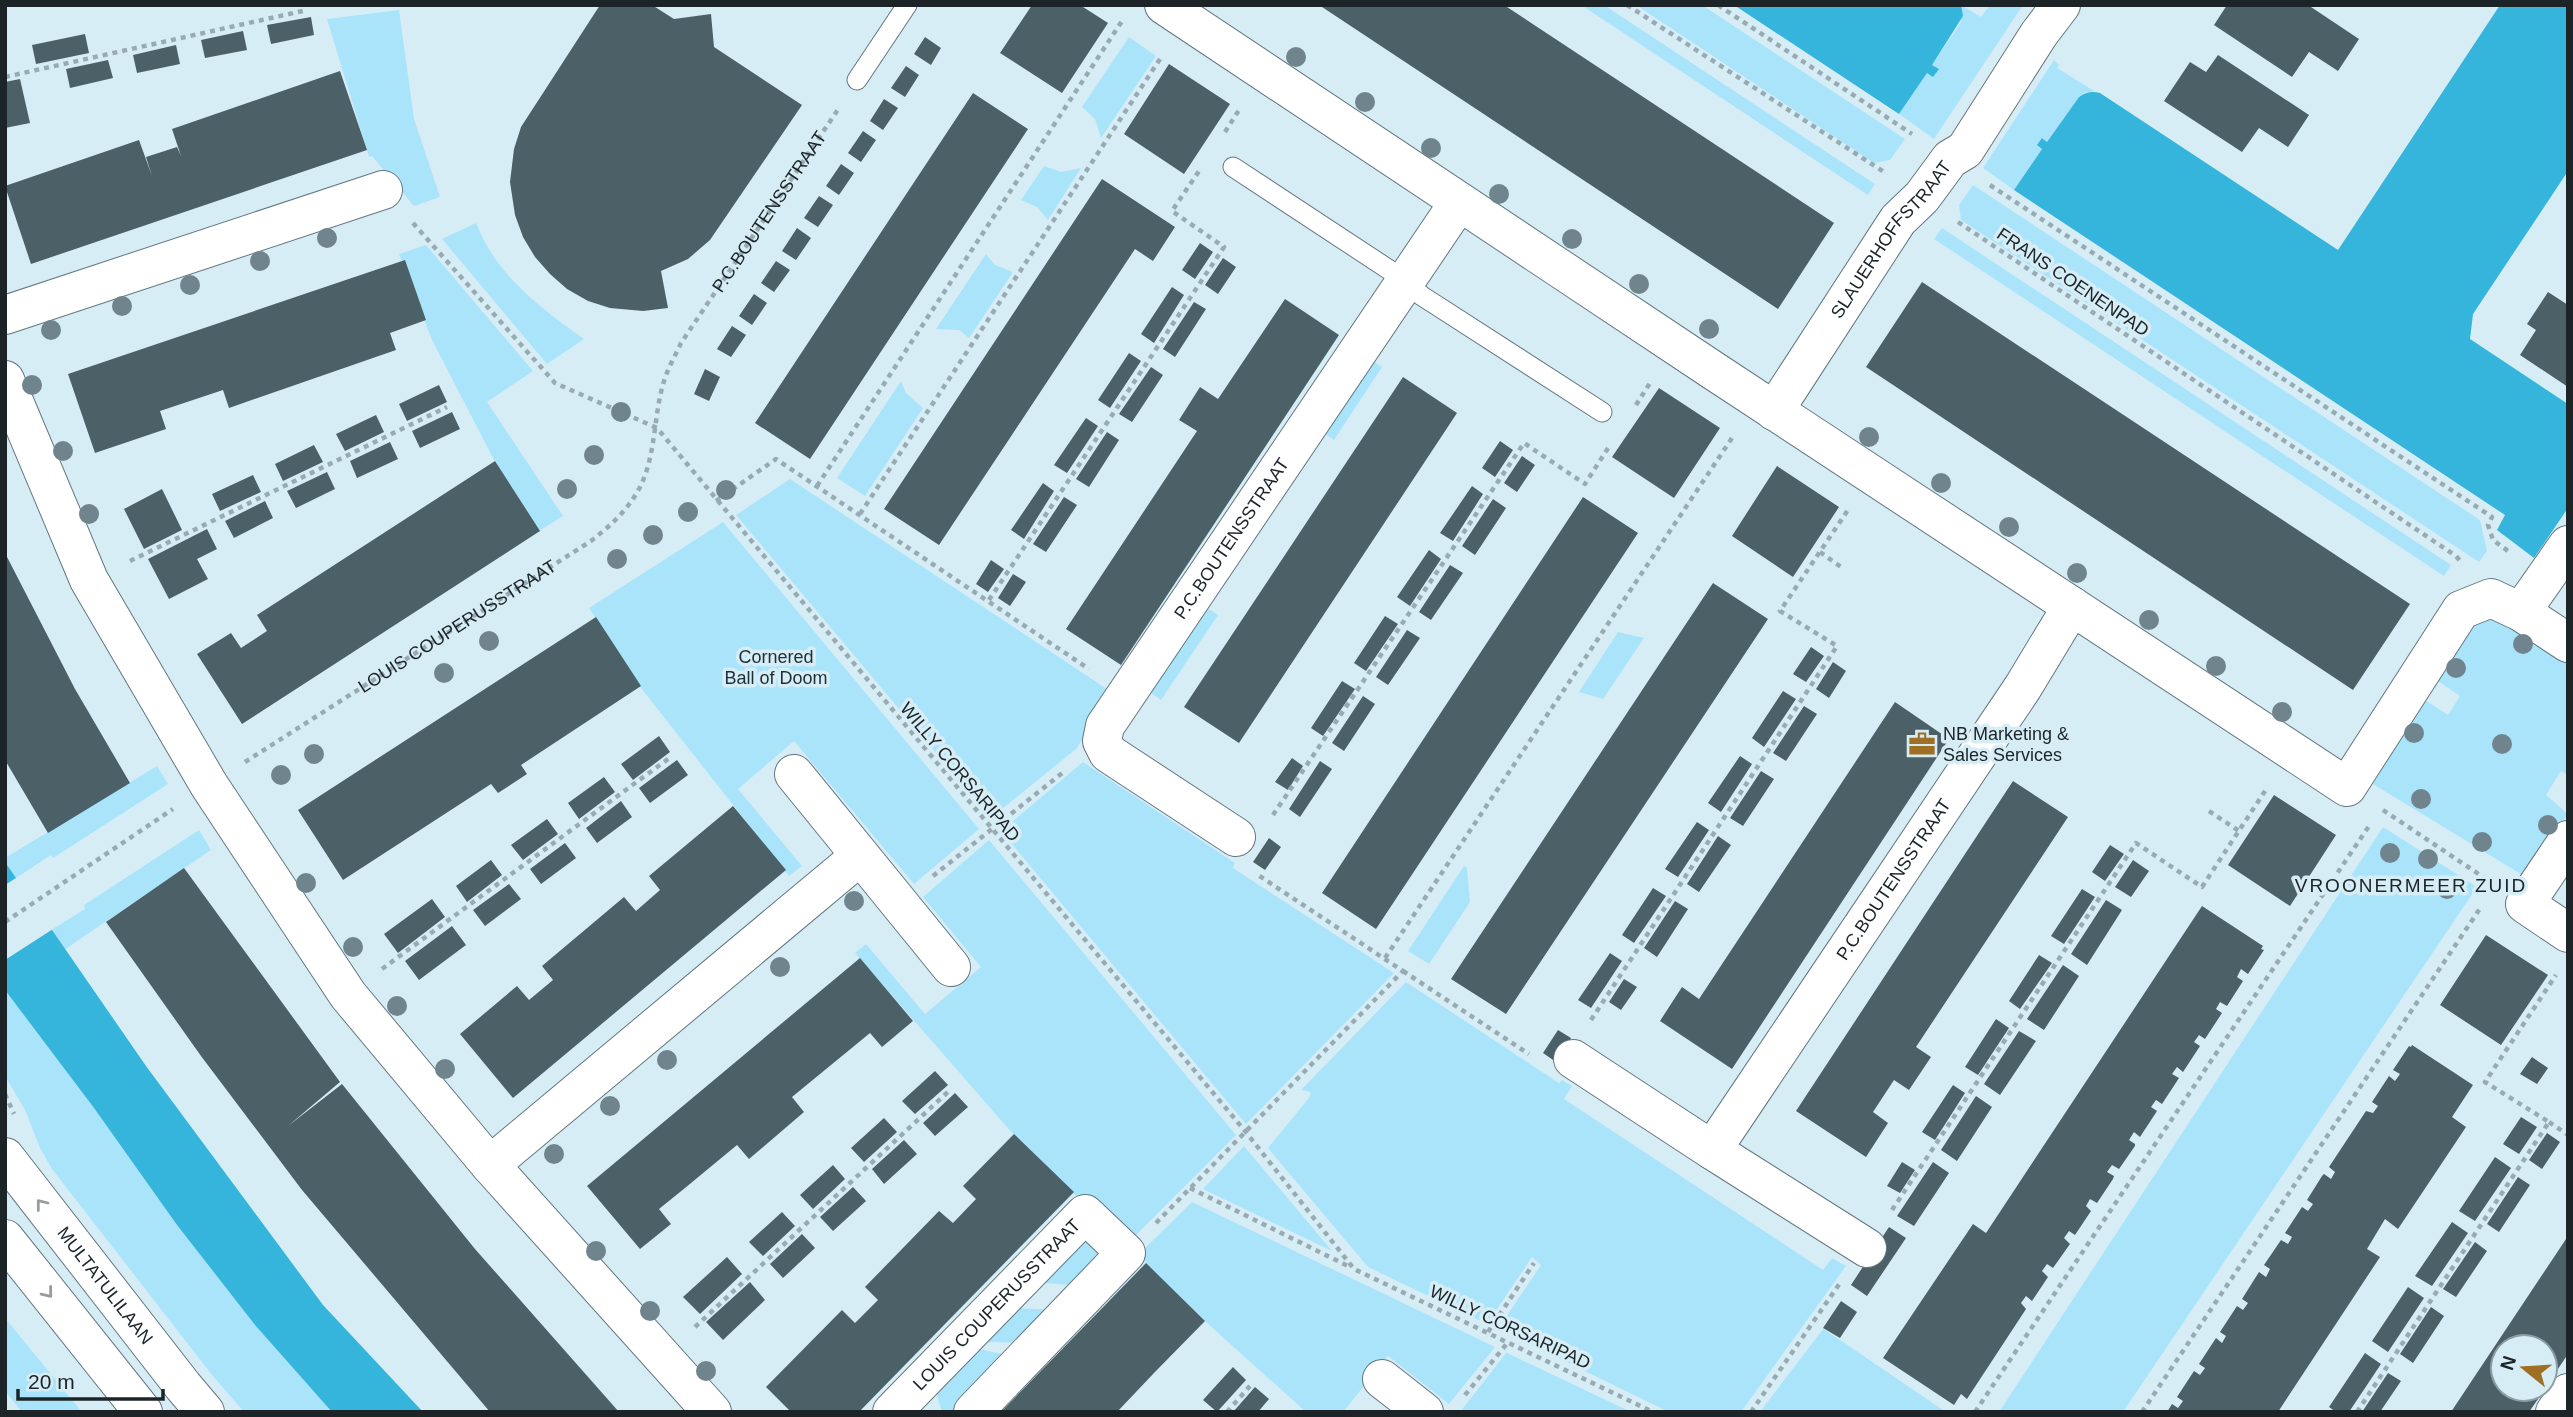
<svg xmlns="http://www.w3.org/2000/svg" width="2573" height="1417" font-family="Arial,sans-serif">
<rect width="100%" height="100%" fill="#d7edf6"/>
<path fill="#aae4fb" d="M1581 5H1604L1875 184 1868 195Z
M1636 5H1702L1905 139 1890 160 1874 163Z
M1961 5 1981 17 1990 5H2023L1934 139 1899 114 1927 73 1939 69 1932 65 1961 22Z
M399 10 414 119 440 197 414 206 372 156 369 157 327 19Z
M1129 37 1156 56 1101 138 1095 119 1082 107Z
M2054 60 2059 65 2057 68 2094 91 2084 93 2079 97 2047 142 2042 138V149L2014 190 1983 168Z
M1044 166 1061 172 1081 168 1048 220 1037 207 1021 200Z
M1973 185 2480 520 2487 551 2479 562 1961 220 1959 205Z
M476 223C497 276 539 307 584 339L547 364 442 239Z
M1942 228 2451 565 2444 576 1934 239Z
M426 245 533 371 487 402 563 516 539 531 492 456 432 340 399 254Z
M986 254 995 265 1013 272 969 338 959 330 936 329Z
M1367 357 1382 367 1334 440 1319 430Z
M901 381 906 393 923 408 865 496 837 478Z
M790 479 1113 693 1076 749 991 818 736 515Z
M723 522 979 829 914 884 794 741 738 789 802 866 789 876 641 688 589 608Z
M1203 605 1218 615 1161 700 1147 690Z
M2487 605 2568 664V775L2561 771 2546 795 2568 814 2524 876 2373 784 2425 700 2448 715 2460 696 2438 681Z
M1618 632 1644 638 1603 699 1579 692Z
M1083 762 1235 863 1233 868 1394 973 1246 1124 1001 831Z
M157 766 168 784 53 858 51 855 16 878 5 862V858Z
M2383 827 2477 887 2123 1412H1999Z
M199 830 211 850 64 950 51 930 85 909 84 905Z
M989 840 1236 1135 1126 1245 1013 1134 855 953 866 944 925 1014 981 967 923 897Z
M1464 866 1467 868 1470 902 1429 964 1408 951Z
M1406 982 1559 1083 1562 1080 1572 1086 1564 1099 1823 1270 1832 1258 1846 1266 1741 1412H1669L1498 1329 1541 1265 1532 1257 1487 1324 1368 1267 1268 1148 1309 1098 1311 1093 1308 1091 1301 1090Z
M5 990 94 1108 177 1225 255 1325 332 1412H244L212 1375 52 1169 40 1148 25 1110 5 1076Z
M1244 1146 1332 1251 1203 1189Z
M1192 1202 1495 1347 1449 1404 1388 1356 1343 1412H1306L1206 1322 1138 1255Z
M1091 1229 1117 1255 1086 1286 1044 1283Z
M1014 1308 1057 1310 1030 1343 986 1342Z
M5 1318 82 1412H22L5 1391Z
M1823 1329 1840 1340 1946 1412H1760Z
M975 1348 1011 1356 963 1412H942L935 1388Z
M1507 1352V1353L1631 1412H1460Z"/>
<path fill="#35b4dc" d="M1734 5H1961L1963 16 1932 65 1939 69 1933 77 1927 73 1899 114Z
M2500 5H2568V171L2473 314 2470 339 2568 404V508L2534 558 2497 530 2505 515 2014 190 2042 149 2037 145 2042 138 2047 142 2079 97C2086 92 2092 91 2100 93L2338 250Z
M5 862 146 1066 323 1305 423 1412H332L255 1325 177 1225 94 1108 5 990Z"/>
<path fill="#d7edf6" d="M19 876 53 929 5 960V885Z"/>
<path fill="#4c6068" d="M600 5H652L674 19 711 14 714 47 802 105 710 240 688 259 661 271 668 308 643 311 610 308 588 301 567 289 550 274 535 257 523 237 515 215 510 182 514 149 521 127Z
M1032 5H1080L1108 23 1062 93 1000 53Z
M1319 5H1504L1834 223 1778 309Z
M2227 5H2308L2359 39 2338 71 2309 52 2292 77 2214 25Z
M311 17 314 35 271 44 267 25Z
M243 31 247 50 205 58 201 40Z
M85 34 89 53 36 64 32 45Z
M925 37 941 48 931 65 914 54Z
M176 45 180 64 137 73 133 55Z
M2218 55 2309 115 2288 147 2259 128 2242 152 2164 101 2190 62 2206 72Z
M108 60 113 78 70 88 66 69Z
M1169 64 1230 104 1184 174 1124 134Z
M906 66 919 75 905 97 891 88Z
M340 71 367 150 31 264 5 186 139 140 152 176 146 157 177 147 181 156 172 129Z
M20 79 30 123 5 128V82Z
M973 93 1028 129 810 459 755 423Z
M884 99 898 108 883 130 870 121Z
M863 131 876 140 861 162 848 153Z
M841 164 854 173 839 195 826 186Z
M1102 179 1175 227 1153 261 1135 249 939 545 884 509Z
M819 196 833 205 818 227 804 218Z
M797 228 811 238 796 260 782 251Z
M1200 243 1213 252 1195 279 1182 270Z
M1223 258 1236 267 1218 294 1205 285Z
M405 260 426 320 390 333 396 350 229 408 223 390 160 411 166 429 95 453 68 374Z
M776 261 790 270 774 292 761 283Z
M1922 282 2410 604 2353 690 1866 367Z
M1172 287 1184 295 1154 343 1141 334Z
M2548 292 2568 305V387L2520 355 2536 330 2527 324Z
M754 294 767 303 752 325 739 316Z
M1285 299 1339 335 1121 665 1066 629 1197 431 1179 420 1200 387 1218 399Z
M1194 302 1206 309 1175 357 1163 349Z
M732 326 746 335 731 357 717 349Z
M1129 353 1141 361 1110 408 1098 400Z
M1151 367 1163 375 1132 422 1119 414Z
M705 369 720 377 709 401 694 394Z
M1403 377 1457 413 1239 743 1184 707Z
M439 385 447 402 407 421 399 404Z
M1659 388 1720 428 1674 498 1612 457Z
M452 412 460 429 420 448 412 431Z
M376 415 384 432 345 451 336 434Z
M1086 418 1098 426 1067 473 1054 465Z
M1107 432 1119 440 1089 487 1076 479Z
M1500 441 1513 450 1495 477 1482 468Z
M390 442 398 459 357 478 350 461Z
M314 445 323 462 283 481 275 464Z
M1522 456 1535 465 1517 492 1504 483Z
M495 461 540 531 242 724 197 654 231 633 241 648 267 631 257 615Z
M1777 466 1839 507 1793 577 1732 536Z
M327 472 335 489 296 508 287 491Z
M253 475 261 492 220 511 212 494Z
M1043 483 1054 491 1024 539 1011 530Z
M1472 486 1483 494 1453 541 1440 533Z
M162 489 182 530 144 549 124 509Z
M1064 497 1077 505 1046 552 1033 544Z
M1583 497 1638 533 1376 929 1322 893Z
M1493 499 1506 508 1475 555 1462 546Z
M265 501 273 518 234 538 225 521Z
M207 529 217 549 197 559 208 579 169 599 148 559Z
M1429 550 1441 559 1410 606 1397 597Z
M5 553 75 689 130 783 48 833 5 760Z
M991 560 1004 569 988 592 976 584Z
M1450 565 1463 573 1431 620 1419 612Z
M1013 574 1026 582 1010 606 998 598Z
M1713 583 1768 619 1506 1014 1451 979Z
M1385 616 1398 624 1366 671 1354 663Z
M596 617 641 686 521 765 527 774 498 793 491 784 343 880 298 810Z
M1407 630 1420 638 1388 685 1376 677Z
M1811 647 1824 656 1806 682 1793 674Z
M1833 662 1846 671 1829 698 1816 689Z
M1342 681 1355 689 1323 736 1311 728Z
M1783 691 1796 699 1764 747 1752 738Z
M1363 696 1375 704 1344 751 1332 743Z
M1895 702 1949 739 1732 1069 1660 1021 1682 987 1699 999Z
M1804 706 1817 714 1786 761 1773 753Z
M659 736 670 752 633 780 621 764Z
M1740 756 1752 764 1721 812 1708 803Z
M1292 758 1303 766 1288 790 1275 782Z
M677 760 688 775 650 803 639 788Z
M1320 761 1332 769 1300 817 1289 809Z
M1761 771 1774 779 1743 826 1730 818Z
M604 777 615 792 579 819 568 803Z
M2013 781 2068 817 1916 1047 1931 1057 1909 1090 1894 1080 1873 1112 1888 1123 1866 1157 1796 1111Z
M2274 795 2336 835 2290 906 2228 865Z
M621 801 632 817 597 843 586 828Z
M733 806 786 870 513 1098 460 1034 517 986 529 1000 553 980 542 966 624 897 636 911 660 890 649 876Z
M547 819 558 834 523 860 511 845Z
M1697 822 1709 830 1678 877 1665 869Z
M1718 836 1731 845 1699 892 1687 884Z
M1269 838 1281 847 1265 870 1253 862Z
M565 843 576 858 541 884 530 869Z
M2110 845 2124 854 2105 881 2092 872Z
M491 860 502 875 467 902 456 886Z
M2133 860 2149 871 2131 897 2115 887Z
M184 868 340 1082 288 1126 342 1084 475 1249 619 1412H490L302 1190 201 1056 106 922Z
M509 884 521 899 485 926 473 910Z
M1653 888 1666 896 1634 943 1622 935Z
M2082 889 2095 897 2064 944 2051 936Z
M432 899 445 917 398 953 384 934Z
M2106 900 2122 910 2087 965 2071 954Z
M1675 901 1688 909 1657 957 1644 948Z
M2202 906 2263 946 2261 949 2264 950 2248 974 2241 969 2237 977 2243 981 2227 1006 2220 1002 2216 1009 2222 1013 2205 1039 2199 1035 2194 1042 2200 1046 2183 1072 2177 1067 2172 1074 2179 1078 2162 1104 2156 1100 2151 1107 2157 1111 2140 1137 2134 1132 2129 1140 2135 1144V1146L2119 1169 2112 1165 2107 1172 2114 1176 2113 1179 2097 1203 2090 1199 2086 1206 2091 1211 2075 1235 2069 1231 2064 1238 2070 1244 2053 1268 2047 1264 2042 1271 2048 1277 2032 1301 2026 1296 2021 1303 2026 1309 1967 1399 1961 1394 1954 1405 1883 1358 1973 1224 1986 1233Z
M452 926 466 945 419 980 405 961Z
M2486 935 2548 975 2501 1045 2440 1005Z
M1610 953 1622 961 1591 1008 1578 1000Z
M2039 955 2052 963 2020 1009 2009 1001Z
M860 958 913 1021 882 1047 870 1033 792 1097 804 1112 749 1159 737 1145 685 1188 659 1209 671 1224 640 1249 587 1186Z
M2063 965 2079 976 2044 1030 2027 1019Z
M1624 979 1637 987 1621 1010 1609 1002Z
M1996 1019 2009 1028 1978 1075 1965 1067Z
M1558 1030 1571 1038 1556 1062 1543 1053Z
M2019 1031 2036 1041 2000 1095 1984 1084Z
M2412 1045 2473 1085 2452 1117 2466 1127 2398 1229 2385 1219 2367 1249 2380 1257 2278 1412H2167L2172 1404 2178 1408 2183 1401 2177 1397 2194 1371 2200 1375 2205 1368 2199 1364 2216 1338 2222 1343 2226 1336 2220 1332 2237 1306 2243 1310 2248 1303 2242 1299 2259 1272 2266 1277 2270 1269 2264 1265 2281 1240 2288 1244 2292 1237 2285 1233 2302 1207 2308 1211 2313 1204 2307 1200 2322 1176 2324 1174 2331 1179 2335 1172 2329 1167 2366 1111 2373 1113 2378 1106 2372 1102 2389 1076 2395 1081 2400 1074 2393 1070 2409 1046 2411 1047Z
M2532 1057 2548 1068 2537 1084 2520 1074Z
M935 1071 948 1085 915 1114 902 1101Z
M1953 1085 1965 1093 1935 1140 1922 1132Z
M955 1093 968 1107 935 1136 923 1123Z
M1976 1096 1992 1107 1957 1161 1941 1150Z
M2521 1117 2537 1127 2519 1154 2503 1144Z
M884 1118 897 1132 864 1162 851 1148Z
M2547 1133 2560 1142 2542 1169 2529 1160Z
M1014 1134 1074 1192 859 1412H791L766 1387 842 1310 855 1323 878 1300 865 1287 939 1211 953 1223 976 1199 963 1186Z
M904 1140 917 1154 884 1184 872 1169Z
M2495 1157 2511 1168 2475 1221 2459 1211Z
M1902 1162 1915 1170 1900 1193 1887 1186Z
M1933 1162 1949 1173 1914 1226 1897 1216Z
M833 1165 845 1179 813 1209 800 1195Z
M2518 1177 2530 1185 2499 1232 2487 1224Z
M853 1187 866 1201 833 1231 820 1217Z
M782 1212 795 1226 763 1256 749 1242Z
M2452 1222 2468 1233 2432 1286 2415 1276Z
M1889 1227 1906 1238 1867 1296 1851 1285Z
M802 1234 815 1248 783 1278 770 1264Z
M2568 1236V1354L2545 1388V1347H2503V1389H2545L2529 1412H2451Z
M2475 1242 2487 1251 2456 1297 2443 1289Z
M727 1257 742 1274 700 1314 683 1297Z
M1146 1263 1205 1321 1154 1373 1117 1412H1001Z
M750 1282 765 1300 723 1340 706 1322Z
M2408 1287 2424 1298 2388 1352 2372 1341Z
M1841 1301 1857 1312 1840 1338 1823 1328Z
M2431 1307 2444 1316 2413 1363 2400 1354Z
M2365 1353 2381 1364 2349 1412H2336L2329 1407Z
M1233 1367 1246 1380 1217 1412 1203 1400Z
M2388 1373 2401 1381 2380 1412H2362Z
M1255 1387 1269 1399 1258 1412H1233Z"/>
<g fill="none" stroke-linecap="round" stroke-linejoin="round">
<defs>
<path id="lane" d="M857 80 907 5
M1233 167 1391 271 1422 296 1602 412"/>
<g id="street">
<path d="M1164 5 1714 371 2347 787 2461 610 2491 598 2521 612 2568 643"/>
<path d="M5 315 383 190"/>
<path d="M5 380 89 580 209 785 348 995 490 1165 712 1412"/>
<path id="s2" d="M1774 411 1898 220 1922 197 1950 159 1965 150 2039 34 2061 5"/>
<path d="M2521 612 2568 545"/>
<path d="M794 774 951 967"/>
<path id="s3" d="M1236 837 1108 753 1102 741 1105 726 1459 202"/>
<path d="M2568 840 2525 904 2568 933"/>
<path id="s4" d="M1573 1059 1712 1150 2023 687 2072 606"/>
<path d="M1712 1150 1867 1248"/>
<path id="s5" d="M5 1157 183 1386 205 1412"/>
<path d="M490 1165 860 856"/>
<path d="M5 1239 143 1412"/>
<path d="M1382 1379 1424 1412"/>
<path id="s6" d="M892 1412 1085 1214 1126 1253 973 1412"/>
<path d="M2555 1412 2568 1393"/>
</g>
</defs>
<use href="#lane" stroke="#63777f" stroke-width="21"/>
<use href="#street" stroke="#63777f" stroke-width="40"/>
<g stroke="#99abb2" stroke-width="4.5" stroke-dasharray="5 5" stroke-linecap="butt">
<path d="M1627 5 1884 172"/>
<path d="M1718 5 1912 134"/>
<path d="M5 77 307 10"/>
<path d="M1225 132 1239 110"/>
<path d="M1990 185 2492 517 2488 525 2493 540 2508 551"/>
<path d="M1958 222 2456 556 2461 562"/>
<path d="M413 223 555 383 657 428 1245 1131 1354 1269 1653 1412"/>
<path d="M1636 405 1650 383"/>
<path d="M817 486 1122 21"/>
<path d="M716 501 776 459 1089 669"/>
<path d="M860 514 1162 56"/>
<path d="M1820 552 1841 567"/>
<path d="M130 561 447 407"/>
<path d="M989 600 1224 247 1172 211 1199 171"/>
<path id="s1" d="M245 762 591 541C610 526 627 511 639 489 657 455 653 413 665 378 669 366 676 354 681 343L839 108"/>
<path d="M2383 810 2489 881"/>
<path d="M2209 811 2239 831"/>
<path d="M1273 815 1524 443 1585 484 1610 445"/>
<path d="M933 876 1066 770"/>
<path d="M5 922 173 809"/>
<path d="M1385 958 1734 435"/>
<path d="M382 969 672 756"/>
<path d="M1403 971 1529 1054"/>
<path d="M1591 1020 1837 646 1780 611 1848 510"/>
<path d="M5 1094 14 1114"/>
<path d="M2549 1122 2568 1135"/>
<path d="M1190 1188 1350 1267"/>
<path d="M1892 1210 2136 843 2202 887 2267 788"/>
<path d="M1156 1223 1403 971 1258 875"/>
<path d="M695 1327 951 1089"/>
<path d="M1488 1332 1534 1263"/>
<path d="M1465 1395 1509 1341"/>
<path d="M1227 1412 1250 1386"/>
<path d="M1751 1412 1840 1283"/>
<path d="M1975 1412 2369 826"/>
<path d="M2142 1412 2481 907"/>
<path d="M2357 1412 2549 1122 2485 1082 2556 975"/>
</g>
<use href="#lane" stroke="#fff" stroke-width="19"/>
<use href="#street" stroke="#fff" stroke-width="38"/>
</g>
<g fill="#70848d">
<circle cx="1296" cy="57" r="10"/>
<circle cx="1365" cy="102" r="10"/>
<circle cx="1431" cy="148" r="10"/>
<circle cx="1499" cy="194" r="10"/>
<circle cx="327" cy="238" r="10"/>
<circle cx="1572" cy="239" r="10"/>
<circle cx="260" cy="261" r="10"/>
<circle cx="1639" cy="284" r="10"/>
<circle cx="190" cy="285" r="10"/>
<circle cx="122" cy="306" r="10"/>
<circle cx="1709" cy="329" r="10"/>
<circle cx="51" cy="330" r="10"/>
<circle cx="32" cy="385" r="10"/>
<circle cx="621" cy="412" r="10"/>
<circle cx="1869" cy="437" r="10"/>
<circle cx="63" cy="451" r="10"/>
<circle cx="594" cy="455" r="10"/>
<circle cx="1941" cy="483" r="10"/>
<circle cx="567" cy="489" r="10"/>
<circle cx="726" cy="490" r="10"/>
<circle cx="688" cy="512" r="10"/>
<circle cx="89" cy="514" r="10"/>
<circle cx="2009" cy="527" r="10"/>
<circle cx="653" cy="535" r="10"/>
<circle cx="617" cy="559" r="10"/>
<circle cx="2077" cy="573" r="10"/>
<circle cx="2149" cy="620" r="10"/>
<circle cx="489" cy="641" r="10"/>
<circle cx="2523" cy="644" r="10"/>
<circle cx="2216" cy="666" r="10"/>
<circle cx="2456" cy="668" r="10"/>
<circle cx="444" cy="673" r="10"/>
<circle cx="2282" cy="712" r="10"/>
<circle cx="2414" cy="733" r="10"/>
<circle cx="2502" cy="744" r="10"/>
<circle cx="314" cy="754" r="10"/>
<circle cx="281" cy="775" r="10"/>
<circle cx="2421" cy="799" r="10"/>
<circle cx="2548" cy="825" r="10"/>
<circle cx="2482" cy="842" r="10"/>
<circle cx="2390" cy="853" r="10"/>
<circle cx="2428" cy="859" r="10"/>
<circle cx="306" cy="883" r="10"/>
<circle cx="2447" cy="889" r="10"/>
<circle cx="854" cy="901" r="10"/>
<circle cx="353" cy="947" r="10"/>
<circle cx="780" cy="967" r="10"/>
<circle cx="397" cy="1006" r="10"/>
<circle cx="667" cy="1060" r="10"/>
<circle cx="445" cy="1069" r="10"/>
<circle cx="610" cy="1106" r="10"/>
<circle cx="554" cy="1154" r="10"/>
<circle cx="596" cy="1251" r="10"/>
<circle cx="650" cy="1311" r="10"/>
<circle cx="706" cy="1371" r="10"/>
</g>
<defs><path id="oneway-chevron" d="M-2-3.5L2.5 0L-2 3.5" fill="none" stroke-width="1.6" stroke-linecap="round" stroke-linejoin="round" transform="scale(1.75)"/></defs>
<g stroke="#999c9e">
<use href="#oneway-chevron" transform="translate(41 1204) rotate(-128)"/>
<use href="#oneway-chevron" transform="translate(48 1293) rotate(51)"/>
</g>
<defs>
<symbol id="office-bare" viewBox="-9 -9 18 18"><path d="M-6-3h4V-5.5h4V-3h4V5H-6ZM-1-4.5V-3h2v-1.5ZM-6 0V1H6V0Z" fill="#9f6f23" stroke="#d7edf6" stroke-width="2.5" paint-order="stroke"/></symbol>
</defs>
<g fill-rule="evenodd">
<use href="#office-bare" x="1903" y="725" width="38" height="38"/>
</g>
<g text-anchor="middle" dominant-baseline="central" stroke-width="7" stroke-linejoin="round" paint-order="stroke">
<g font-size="18" fill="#1c2428" stroke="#d7edf6">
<text stroke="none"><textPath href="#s1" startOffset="793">P.C.BOUTENSSTRAAT</textPath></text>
<text stroke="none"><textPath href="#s2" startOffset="208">SLAUERHOFFSTRAAT</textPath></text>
<text transform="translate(2073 282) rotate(34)">FRANS COENENPAD</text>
<text stroke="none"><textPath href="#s3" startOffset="408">P.C.BOUTENSSTRAAT</textPath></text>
<text stroke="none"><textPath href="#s1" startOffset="252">LOUIS COUPERUSSTRAAT</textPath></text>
<text transform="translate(960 772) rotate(50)">WILLY CORSARIPAD</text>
<text stroke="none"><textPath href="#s4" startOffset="492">P.C.BOUTENSSTRAAT</textPath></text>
<text stroke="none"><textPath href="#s5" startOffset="163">MULTATULILAAN</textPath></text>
<text stroke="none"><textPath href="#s6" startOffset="150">LOUIS COUPERUSSTRAAT</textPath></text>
<text transform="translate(1510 1327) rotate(25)">WILLY CORSARIPAD</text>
</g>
<g font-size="18" fill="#1b2f37" stroke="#d7edf6">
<text x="776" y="657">Cornered<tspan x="776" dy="21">Ball of Doom</tspan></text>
</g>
<g font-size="18" fill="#1c2428" stroke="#d7edf6" text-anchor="start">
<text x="1943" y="734">NB Marketing &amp;<tspan x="1943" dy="21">Sales Services</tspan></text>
</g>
<g font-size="19" letter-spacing="2" fill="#1c2428" stroke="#d7edf6">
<text x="2411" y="885">VROONERMEER ZUID</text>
</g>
</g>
<rect width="2573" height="1417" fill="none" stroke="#1c2428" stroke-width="14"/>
<g transform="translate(2524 1368) rotate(288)"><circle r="33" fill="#d7edf6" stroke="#8c9da4" stroke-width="2"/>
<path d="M0-5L12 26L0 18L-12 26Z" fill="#9f6f23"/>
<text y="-10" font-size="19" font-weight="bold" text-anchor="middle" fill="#1c2428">N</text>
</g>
<path d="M18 1389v10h145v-10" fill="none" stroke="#1c2428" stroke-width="3.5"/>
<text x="28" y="1389" font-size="21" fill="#1c2428" stroke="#d7edf6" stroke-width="5" paint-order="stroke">20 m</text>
</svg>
